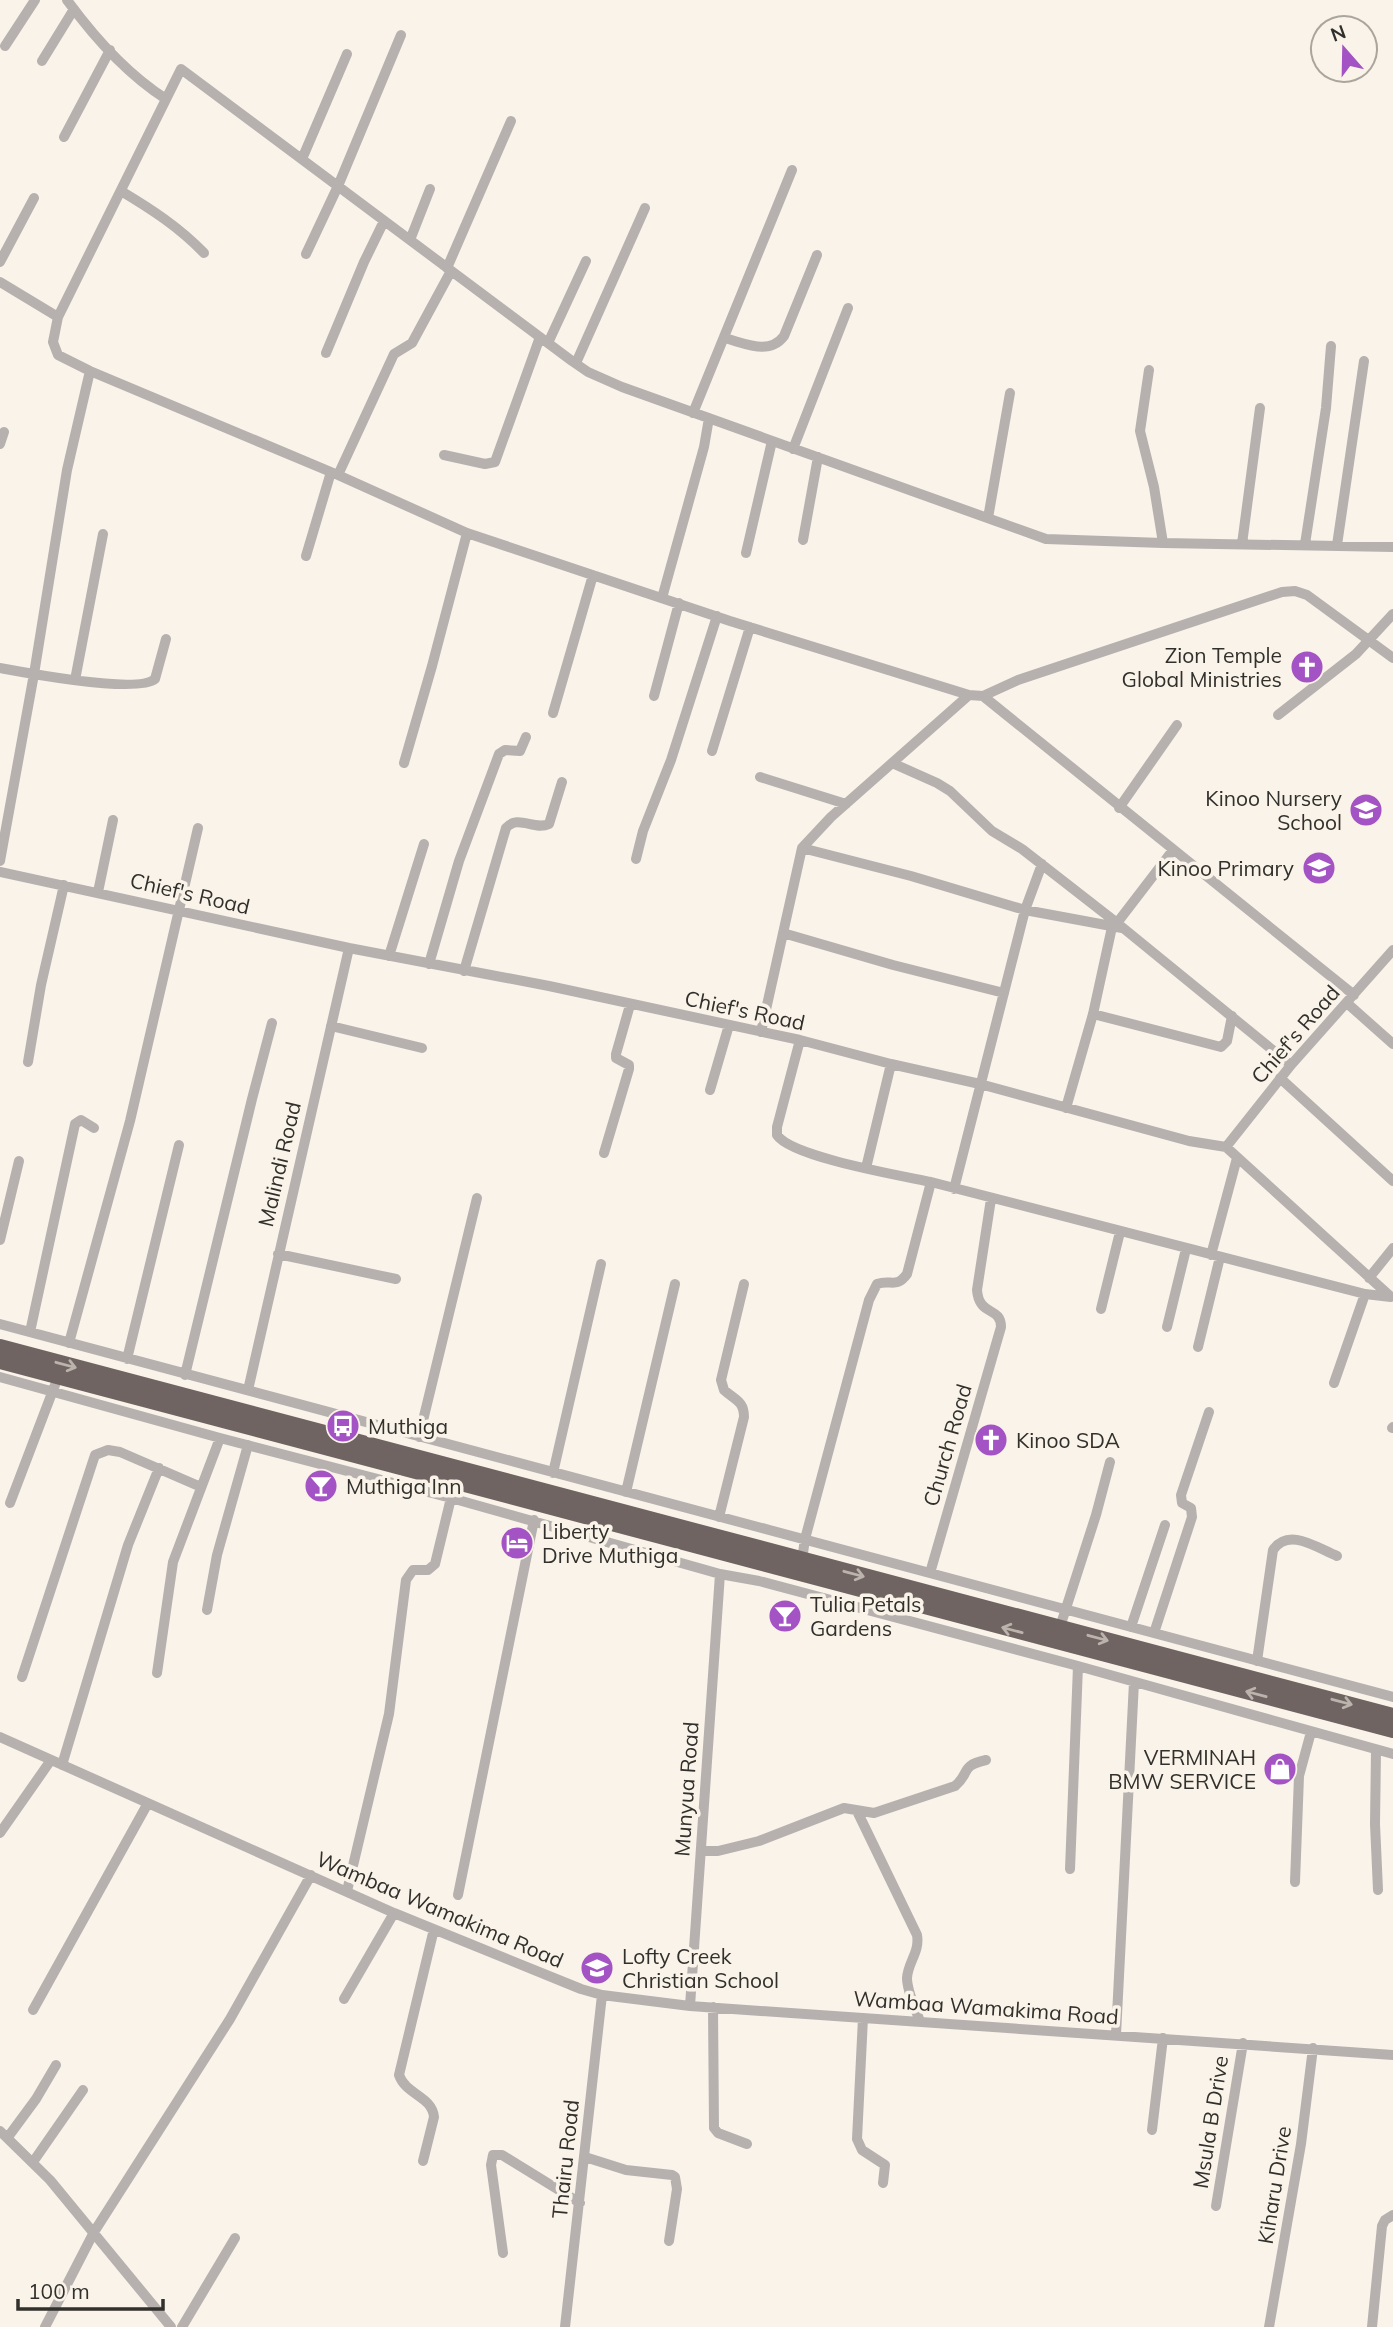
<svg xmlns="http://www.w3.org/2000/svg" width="1393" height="2327" font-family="Mulish,sans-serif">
<rect width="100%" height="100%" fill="#faf3e9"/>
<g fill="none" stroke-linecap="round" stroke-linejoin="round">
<path stroke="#b6b1af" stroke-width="10" d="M67 0C94 37 127 74 166 99
M5 46 35 0
M42 61 74 9
M64 137 110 50
M302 159 347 54
M121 191C151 209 179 227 204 253
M410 240 430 189
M306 254 338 186 401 35
M0 262 34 198
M447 268 511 121
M0 282 58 317 53 342 58 355 90 371 338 475 467 533 730 621 969 695 983 696 1354 995
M58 317 181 69 572 361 588 372 622 387 1046 539 1163 543 1393 547
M724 338C745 343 769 356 784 336L817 255
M548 343 586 261
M326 353 364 262 384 221
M576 363 645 208
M1149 370 1140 431 1154 487 1163 543
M693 413 792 170
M0 444 4 432
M793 449 848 308
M444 455 485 464 495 462 540 337
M338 475 394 354 412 343 451 271
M988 518 1010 393
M803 540 818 457
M1242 544 1260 408
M1305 544 1326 408 1331 346
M1337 545 1364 361
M746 553 772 441
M306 556 331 472
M662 598 704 447 709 418
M0 668C27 673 137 694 155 679L166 639
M75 680 103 534
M654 696 679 603
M983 696 1018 680 1282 592 1295 591 1307 595 1393 658
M553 713 593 575
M1278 715 1356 654 1393 614
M712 751 750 627
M404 763 432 666 467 533
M892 763 937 783 950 791 992 831 1022 849 1117 923 1291 1065
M760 777 846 804
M1119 808 1177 725
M802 848 911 876 1025 910 1122 928
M636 859 643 831 671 760 717 616
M0 861 34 674 67 470 90 371
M0 872 349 948 549 986 800 1040 891 1064 980 1084 1189 1141 1226 1147 1291 1065 1393 950
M98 892 113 820
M1117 923 1173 850
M783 933 893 965 1004 993
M389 956 424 844
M429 964 459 861 499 754 505 750 520 751 526 737
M464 971 506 828C518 814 534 831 549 824L562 782
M1348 1004 1393 1044
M1093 1014 1221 1047 1227 1041 1232 1016
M331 1026 422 1048
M761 1032 802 848 831 817 969 695
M800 1040 777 1127V1135C791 1157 903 1176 931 1182L1365 1294 1391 1297
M28 1062 41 985 64 885
M1280 1078 1393 1181
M710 1090 729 1025
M1066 1108 1093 1014 1112 927
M1226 1147 1391 1297
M604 1153 629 1069V1065L616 1058V1054L630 1005
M866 1168 891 1064
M954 1189 1025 910 1042 864
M0 1240 19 1161
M278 1254 396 1279
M1211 1255 1237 1158
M1369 1278 1393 1248
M1101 1309 1120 1232
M0 1324 1393 1697
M1167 1327 1186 1249
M30 1332 75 1124 81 1120 94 1128
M69 1343 130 1121 198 828
M1198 1347 1220 1257
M127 1359 179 1145
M185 1375 252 1099 272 1023
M0 1377 220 1438 451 1498 720 1574 759 1581 1078 1666 1393 1754
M1334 1383 1365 1294
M248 1390 349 948
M1392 1428 1393 1427
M419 1437 477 1198
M553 1473 601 1264
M626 1492 675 1284
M10 1503 55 1385
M719 1517 744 1417C744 1401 735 1400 724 1390L721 1380 744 1284
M802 1560 805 1539 869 1300 877 1284C891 1279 896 1289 907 1274L931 1182
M930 1573 1001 1327C1001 1306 979 1317 977 1290L991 1199
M207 1610 217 1555 248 1445
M1060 1627 1096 1515 1110 1462
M1131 1627 1165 1525
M1154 1633 1192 1517 1191 1508 1182 1503 1181 1495 1209 1412
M1257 1661 1273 1550C1289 1527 1317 1548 1337 1556
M157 1673 173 1562 220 1438
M22 1677 95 1455 108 1450 120 1452 201 1487
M0 1737 394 1913 581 1989 602 1995 690 2006 1393 2055
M1376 1750 1375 1824 1378 1890
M62 1765 128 1545 159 1468
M857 1811 917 1935C920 1952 908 1962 907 1978 907 1992 916 2009 920 2022
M0 1833 51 1760
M701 1851H718L759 1841 844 1808 874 1813 955 1786C971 1773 959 1766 986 1760
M1070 1869 1078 1666
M1295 1882 1299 1776 1311 1732
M347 1891 389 1714 406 1580 413 1570H428L435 1564 451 1498
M458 1895 534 1520
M344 1999 394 1913
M690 2006 720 1574
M713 2007 714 2128 718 2133 747 2144
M33 2010 148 1803
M863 2018 857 2139 862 2150 885 2165 883 2183
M1116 2035 1134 1682
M1152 2130 1163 2038
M0 2131 50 2180 171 2327
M8 2137 36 2099 56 2065
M585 2157 626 2170 672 2175 675 2177 677 2189 669 2241
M423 2161 434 2117C432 2096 406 2095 399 2075L434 1929
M33 2162 83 2090
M1216 2206 1243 2043
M503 2253 491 2165 493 2155H502L580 2203
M45 2327 94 2232 230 2019 311 1875
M182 2327 235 2238
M565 2327 602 1995
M1269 2327 1301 2144 1313 2048
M1372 2327 1382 2226 1385 2220 1393 2215"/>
<path stroke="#6f6461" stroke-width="16" d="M0 1347 1393 1716
M0 1361 1393 1730"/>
</g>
<defs><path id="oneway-shaft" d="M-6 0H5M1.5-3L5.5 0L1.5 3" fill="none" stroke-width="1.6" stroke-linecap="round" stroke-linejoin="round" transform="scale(1.75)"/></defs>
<g stroke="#bbb3ac">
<use href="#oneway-shaft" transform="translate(66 1365) rotate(15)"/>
<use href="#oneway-shaft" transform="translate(854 1574) rotate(15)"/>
<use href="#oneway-shaft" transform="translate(1012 1630) rotate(-165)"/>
<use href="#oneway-shaft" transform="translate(1098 1638) rotate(15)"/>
<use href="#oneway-shaft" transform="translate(1256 1694) rotate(-165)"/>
<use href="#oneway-shaft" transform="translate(1342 1702) rotate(15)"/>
</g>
<defs>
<symbol id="church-disc" viewBox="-11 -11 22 22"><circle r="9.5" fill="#a353c3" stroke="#faf3e9"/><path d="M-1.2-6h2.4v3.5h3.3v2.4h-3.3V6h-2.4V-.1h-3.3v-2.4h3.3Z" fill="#fff"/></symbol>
<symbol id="school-disc" viewBox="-11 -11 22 22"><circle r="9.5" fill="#a353c3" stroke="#faf3e9"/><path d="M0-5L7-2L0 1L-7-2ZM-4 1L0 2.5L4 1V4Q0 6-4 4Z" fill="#fff"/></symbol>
<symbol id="bus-disc" viewBox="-11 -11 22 22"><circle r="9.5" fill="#a353c3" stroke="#faf3e9"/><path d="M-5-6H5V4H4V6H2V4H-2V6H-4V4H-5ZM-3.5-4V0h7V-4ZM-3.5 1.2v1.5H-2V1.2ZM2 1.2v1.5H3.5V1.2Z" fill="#fff"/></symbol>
<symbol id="bar-disc" viewBox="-11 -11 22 22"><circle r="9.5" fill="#a353c3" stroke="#faf3e9"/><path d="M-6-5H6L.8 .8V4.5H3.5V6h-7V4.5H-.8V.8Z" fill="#fff"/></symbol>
<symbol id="hotel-disc" viewBox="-11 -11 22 22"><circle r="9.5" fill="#a353c3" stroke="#faf3e9"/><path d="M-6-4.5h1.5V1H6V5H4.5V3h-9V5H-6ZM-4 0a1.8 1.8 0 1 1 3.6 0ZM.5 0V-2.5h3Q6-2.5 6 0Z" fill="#fff"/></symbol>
<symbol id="shop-disc" viewBox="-11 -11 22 22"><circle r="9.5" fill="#a353c3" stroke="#faf3e9"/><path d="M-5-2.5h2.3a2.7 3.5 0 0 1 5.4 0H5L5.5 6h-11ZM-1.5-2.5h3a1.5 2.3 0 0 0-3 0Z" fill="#fff"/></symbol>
</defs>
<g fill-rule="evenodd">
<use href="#church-disc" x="1288" y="648" width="38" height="38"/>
<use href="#school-disc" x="1347" y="791" width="38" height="38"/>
<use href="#school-disc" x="1300" y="849" width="38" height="38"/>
<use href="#bus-disc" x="324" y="1407" width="38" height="38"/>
<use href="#church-disc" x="972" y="1421" width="38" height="38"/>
<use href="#bar-disc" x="302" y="1467" width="38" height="38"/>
<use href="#hotel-disc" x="498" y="1524" width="38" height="38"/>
<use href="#bar-disc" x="766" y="1597" width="38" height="38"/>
<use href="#shop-disc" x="1261" y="1750" width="38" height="38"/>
<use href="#school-disc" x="578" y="1949" width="38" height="38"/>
</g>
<g text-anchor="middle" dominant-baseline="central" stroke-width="7" stroke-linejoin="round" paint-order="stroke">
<g font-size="21" fill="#32302c" stroke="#faf3e9" text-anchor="start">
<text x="1282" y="655" text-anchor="end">Zion Temple<tspan x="1282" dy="24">Global Ministries</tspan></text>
<text x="1342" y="798" text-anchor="end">Kinoo Nursery<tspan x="1342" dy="24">School</tspan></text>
<text x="1294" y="868" text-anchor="end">Kinoo Primary</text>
<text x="368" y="1426">Muthiga</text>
<text x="1016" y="1440">Kinoo SDA</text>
<text x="346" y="1486">Muthiga Inn</text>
<text x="542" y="1531">Liberty<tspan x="542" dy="24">Drive Muthiga</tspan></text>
<text x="810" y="1604">Tulia Petals<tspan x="810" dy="24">Gardens</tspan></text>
<text x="1256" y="1757" text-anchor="end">VERMINAH<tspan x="1256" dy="24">BMW SERVICE</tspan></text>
<text x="622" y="1956">Lofty Creek<tspan x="622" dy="24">Christian School</tspan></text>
</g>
<g font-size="21" fill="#32302c" stroke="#faf3e9">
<text transform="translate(190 893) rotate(13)">Chief's Road</text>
<text transform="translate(745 1010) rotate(12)">Chief's Road</text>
<text transform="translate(1295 1034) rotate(-49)">Chief's Road</text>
<text transform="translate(279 1164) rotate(-77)">Malindi Road</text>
<text transform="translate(947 1445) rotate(-74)">Church Road</text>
<text transform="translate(686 1789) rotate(-86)">Munyua Road</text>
<text transform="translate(440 1909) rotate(23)">Wambaa Wamakima Road</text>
<text transform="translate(986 2007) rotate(4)">Wambaa Wamakima Road</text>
<text transform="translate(1210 2122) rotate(-81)">Msula B Drive</text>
<text transform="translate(565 2159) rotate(-84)">Thairu Road</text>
<text transform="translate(1274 2185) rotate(-81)">Kiharu Drive</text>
</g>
</g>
<g transform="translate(1344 49) rotate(340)"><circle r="33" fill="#faf3e9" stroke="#aaa59d" stroke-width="2"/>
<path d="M0-5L12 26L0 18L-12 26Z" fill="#a353c3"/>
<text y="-10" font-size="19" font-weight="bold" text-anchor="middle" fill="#32302c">N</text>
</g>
<path d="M18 2299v10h145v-10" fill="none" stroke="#32302c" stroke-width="3.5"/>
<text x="28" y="2299" font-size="21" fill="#32302c" stroke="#faf3e9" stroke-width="5" paint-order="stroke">100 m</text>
</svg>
